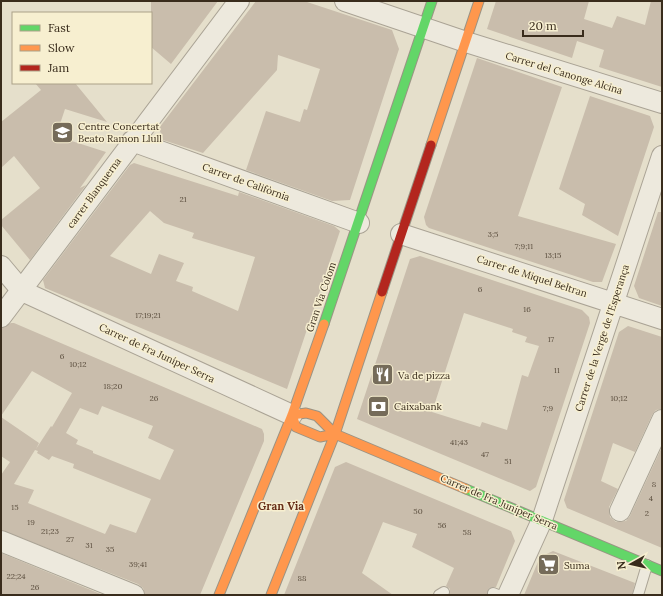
<svg xmlns="http://www.w3.org/2000/svg" width="663" height="596" font-family="Lora,serif">
<rect width="100%" height="100%" fill="#e5dfcb"/>
<path fill="#c9bdac" fill-rule="evenodd" d="M151 1H218L171 64 151 47Z
M256 1H304L392 30 399 49 350 200 332 201 246 170 266 111 300 122 304 109 307 110 320 69 278 55 277 70 203 153 163 140 159 128Z
M496 1H589L584 19 612 28 617 16 645 25 651 1H662V87L599 67 604 50 577 41 572 58 487 29Z
M477 58 562 87 518 216 616 244 602 282H593L429 228 426 225 424 217Z
M35 83H75L107 122 65 109 56 136 106 152 80 188 86 185 30 260 1 225V220L40 188 14 156 1 168V122L41 90Z
M590 96 650 116 654 127 618 236 582 215 585 204 559 189Z
M134 163 238 196 239 192 334 226 340 231 287 389 45 288 43 280 130 165ZM150 211 164 223 194 233 192 238 255 257 238 311 192 291 193 287 176 281 184 263 159 254 151 274 110 256Z
M658 212H662V306L639 298 634 286Z
M420 256 582 310 589 317 590 323 536 487 530 491 357 419 410 259ZM464 313 513 329 512 332 527 337 525 342 539 346 528 377 522 375 507 430 482 422 480 427 432 412Z
M11 323H14L262 429 264 434V441L200 595H145L143 588 138 584 1 530V475L10 462 1 456V417L39 443 36 449 51 426 52 427 72 393 32 371 1 416V328ZM102 406 153 426 148 438 174 450 160 480 93 453V451L76 444 78 440 66 433 80 408 98 415ZM35 450 38 451 37 453 49 460 52 456 74 464 73 468 151 499 136 533 110 524 105 534 28 503 34 490 14 484Z
M628 326 662 337V409L656 410 652 415 635 452 613 443 601 481 618 489 609 507 610 517 616 522 626 521 630 516 662 447V548L567 508 564 500 619 332Z
M346 462 511 531 515 541 496 587 489 588 487 595H450V589L446 586 454 568 412 547 417 534 383 522 362 573 393 595H284L335 467Z
M553 551 635 583 632 595H524L540 557Z
M1 553 103 595H1Z"/>
<g fill="none" stroke-linecap="round" stroke-linejoin="round">
<defs>
<path id="lane" d="M493 593 498 595
M439 595 444 592
M638 595 647 565"/>
<path id="street" d="M345 1 466 42 662 103
M132 141 359 223
M401 234 662 319
M1 266 22 291 292 415
M1 317 239 1
M620 511 662 420
M1 541 134 595
M508 595 542 520 662 156"/>
<path id="fast" d="M324 324 432 1
M466 489 662 571"/>
<path id="slow" d="M431 145 479 1
M335 434 320 437 296 427 292 415 306 413 317 416 335 434 466 489
M219 595 292 415 324 324
M271 595 335 434 382 292"/>
<path id="jam" d="M382 292 431 145"/>
</defs>
<use href="#lane" stroke="#aaa395" stroke-width="12"/>
<use href="#street" stroke="#aaa395" stroke-width="22"/>
<use href="#fast" stroke="#9a9384" stroke-width="11"/>
<use href="#slow" stroke="#9a9384" stroke-width="11"/>
<use href="#jam" stroke="#9a9384" stroke-width="11"/>
<use href="#lane" stroke="#ede9dd" stroke-width="10"/>
<use href="#street" stroke="#ede9dd" stroke-width="20"/>
<use href="#fast" stroke="#63d668" stroke-width="9"/>
<use href="#slow" stroke="#ff974d" stroke-width="9"/>
<use href="#jam" stroke="#b3261e" stroke-width="9"/>
</g>
<defs>
<symbol id="school-square" viewBox="-11 -11 22 22"><rect x="-9" y="-9" width="18" height="18" rx="4" fill="#756b59" stroke="#f7efd0"/><path d="M0-5L7-2L0 1L-7-2ZM-4 1L0 2.5L4 1V4Q0 6-4 4Z" fill="#fff"/></symbol>
<symbol id="restaurant-square" viewBox="-11 -11 22 22"><rect x="-9" y="-9" width="18" height="18" rx="4" fill="#756b59" stroke="#f7efd0"/><path d="M-5-6h1v4h1v-4h1v4h1v-4h1v5L-1.5 .5V6h-2V.5L-5-1ZM5-6V6H3V1.5H1.5Q1.5-4 5-6Z" fill="#fff"/></symbol>
<symbol id="bank-square" viewBox="-11 -11 22 22"><rect x="-9" y="-9" width="18" height="18" rx="4" fill="#756b59" stroke="#f7efd0"/><path d="M-6-4H6V4H-6ZM0-2.3a2.3 2.3 0 1 0 0 4.6a2.3 2.3 0 1 0 0-4.6Z" fill="#fff"/></symbol>
<symbol id="supermarket-square" viewBox="-11 -11 22 22"><rect x="-9" y="-9" width="18" height="18" rx="4" fill="#756b59" stroke="#f7efd0"/><path d="M-6-5.5h2.5l.6 2H6L4.5 2H-2.5L-4.4-4H-6ZM-1.5 3.2a1.3 1.3 0 1 0 .1 0ZM3 3.2a1.3 1.3 0 1 0 .1 0Z" fill="#fff"/></symbol>
</defs>
<g fill-rule="evenodd">
<use href="#school-square" x="50" y="120" width="25" height="25"/>
<use href="#restaurant-square" x="370" y="362" width="25" height="25"/>
<use href="#bank-square" x="366" y="394" width="25" height="25"/>
<use href="#supermarket-square" x="536" y="552" width="25" height="25"/>
</g>
<g text-anchor="middle" dominant-baseline="central" stroke-width="3" stroke-linejoin="round" paint-order="stroke">
<g font-size="8" fill="#5d5040">
<text x="183" y="199">21</text>
<text x="493" y="234">3;5</text>
<text x="524" y="246">7;9;11</text>
<text x="553" y="255">13;15</text>
<text x="480" y="289">6</text>
<text x="527" y="309">16</text>
<text x="148" y="315">17;19;21</text>
<text x="551" y="339">17</text>
<text x="62" y="356">6</text>
<text x="78" y="364">10;12</text>
<text x="557" y="370">11</text>
<text x="113" y="386">18;20</text>
<text x="154" y="398">26</text>
<text x="619" y="398">10;12</text>
<text x="548" y="408">7;9</text>
<text x="459" y="442">41;43</text>
<text x="485" y="454">47</text>
<text x="508" y="461">51</text>
<text x="654" y="484">8</text>
<text x="651" y="498">4</text>
<text x="15" y="507">15</text>
<text x="418" y="511">50</text>
<text x="647" y="513">2</text>
<text x="31" y="522">19</text>
<text x="442" y="525">56</text>
<text x="50" y="531">21;23</text>
<text x="467" y="532">58</text>
<text x="70" y="539">27</text>
<text x="89" y="545">31</text>
<text x="110" y="549">35</text>
<text x="138" y="564">39;41</text>
<text x="16" y="576">22;24</text>
<text x="302" y="578">88</text>
<text x="35" y="587">26</text>
</g>
<g font-size="10" fill="#392c1c" stroke="#f7efd0">
<text transform="translate(564 73) rotate(17)">Carrer del Canonge Alcina</text>
<text transform="translate(246 182) rotate(20)">Carrer de Califòrnia</text>
<text transform="translate(94 193) rotate(-54)">carrer Blanquerna</text>
<text transform="translate(532 276) rotate(18)">Carrer de Miquel Beltran</text>
<text transform="translate(321 297) rotate(-71)">Gran Via Colom</text>
<text transform="translate(602 338) rotate(-72)">Carrer de la Verge de l'Esperança</text>
<text transform="translate(157 353) rotate(25)">Carrer de Fra Juníper Serra</text>
<text transform="translate(499 502) rotate(23)">Carrer de Fra Juníper Serra</text>
</g>
<g font-size="10" fill="#392c1c" stroke="#f7efd0" text-anchor="start">
<text x="78" y="126">Centre Concertat<tspan x="78" dy="12">Beato Ramon Llull</tspan></text>
<text x="398" y="375">Va de pizza</text>
<text x="394" y="406">Caixabank</text>
<text x="564" y="565">Suma</text>
</g>
<g font-size="11" font-weight="bold" fill="#682f19" stroke="#f7efd0">
<text x="281" y="506">Gran Via</text>
</g>
</g>
<rect width="663" height="596" fill="none" stroke="#392c1c" stroke-width="4"/>
<rect x="12" y="12" width="140" height="72" fill="#f7efd0" stroke="#aba188"/>
<rect x="20" y="25" width="20" height="6" fill="#63d668" stroke="#aba188"/>
<text x="48" y="32" font-size="12" fill="#392c1c">Fast</text>
<rect x="20" y="45" width="20" height="6" fill="#ff974d" stroke="#aba188"/>
<text x="48" y="52" font-size="12" fill="#392c1c">Slow</text>
<rect x="20" y="65" width="20" height="6" fill="#b3261e" stroke="#aba188"/>
<text x="48" y="72" font-size="12" fill="#392c1c">Jam</text>
<g transform="translate(631 564) rotate(262)" stroke="#f7efd0" stroke-width="3" paint-order="stroke">
<path d="M0-3L7 15L0 10L-7 15Z" fill="#392c1c"/>
<text y="-6" font-size="11" font-weight="bold" text-anchor="middle" fill="#392c1c">N</text>
</g>
<path d="M523 30v6h60v-6" fill="none" stroke="#392c1c" stroke-width="2"/>
<text x="529" y="30" font-size="12" fill="#392c1c" stroke="#f7efd0" stroke-width="3" paint-order="stroke">20 m</text>
</svg>
